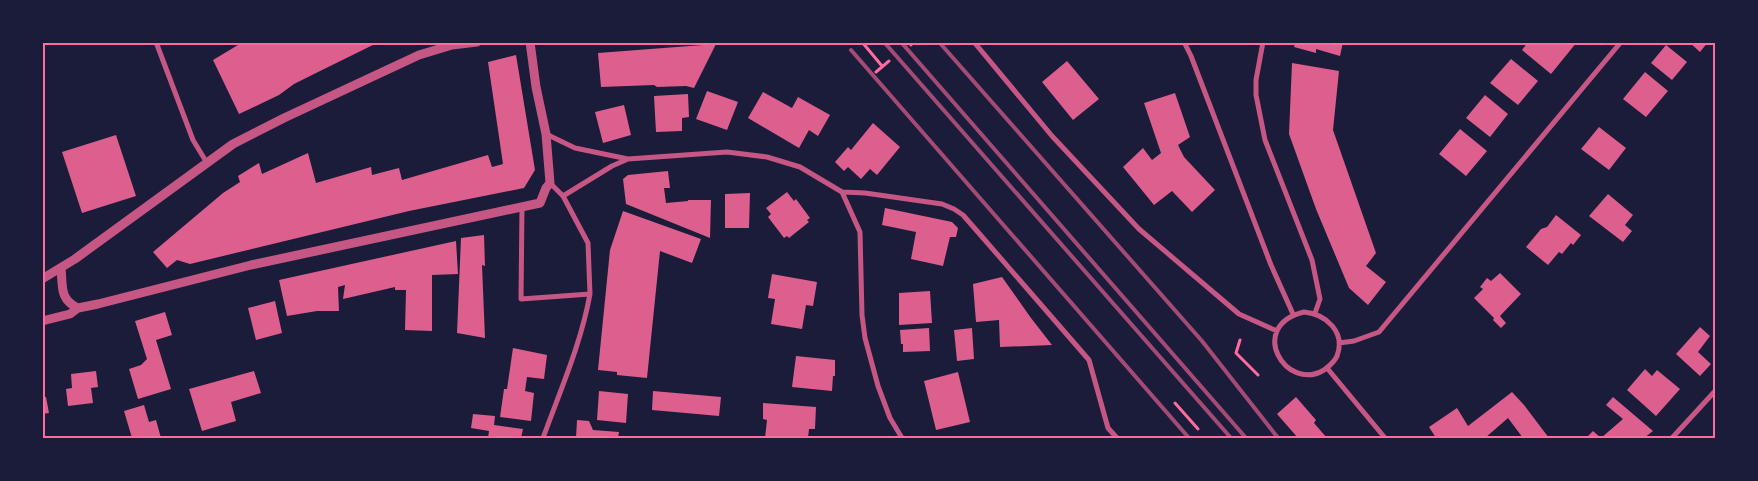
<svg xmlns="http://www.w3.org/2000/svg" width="1758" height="481" font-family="'Golos Text',sans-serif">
<rect width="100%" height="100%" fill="#1b1b3a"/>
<path fill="#dd5f8e" d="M243 42H379L314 74 294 84 279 95 239 114 213 60Z
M1295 42H1343L1340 56 1316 49V53L1294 47Z
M1528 42H1577L1551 74 1522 50Z
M1689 42H1708L1700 52Z
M716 44 694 88 686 86 657 87 654 85 601 87 598 53Z
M1666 45 1687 62 1672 80 1651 63Z
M516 55 535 170 524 188 409 211 190 264 177 260 167 268 153 252 223 193 240 182 238 176 259 163 262 174 308 153 316 183 371 167 372 175 399 168 402 180 488 155 492 167 503 164 488 62Z
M1511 59 1538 81 1518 105 1490 83Z
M1067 61 1099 99 1073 120 1042 82Z
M1292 63 1339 71 1333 130 1376 253 1366 266 1386 282 1368 305 1349 288 1316 209 1289 134Z
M1645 72 1668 91 1646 117 1623 99Z
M707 91 738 102 727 130 696 119Z
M763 92 792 108 798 97 830 115 818 136 809 130 799 148 748 118Z
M1175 93 1190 137 1178 145 1184 157 1215 190 1192 212 1172 191 1154 205 1123 167 1143 148 1152 160 1161 153 1144 103Z
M688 94 689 117 682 118V131L656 132 654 96Z
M1485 95 1508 114 1490 137 1466 118Z
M624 105 631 135 603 143 595 112Z
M873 123 900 147 877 175 870 169 861 179 848 167 844 171 835 162 848 147 851 150Z
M1599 127 1626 148 1609 170 1581 149Z
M1460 129 1487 151 1466 176 1439 154Z
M116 135 136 196 82 213 62 152Z
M668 171 670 188H664L666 203 688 201V200H711L710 238 626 204 623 179 628 175Z
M787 192 794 201 796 199 810 218 807 220 809 222 789 238 787 236 784 238 768 217 771 214 766 208Z
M750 193 749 228H725V194Z
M1608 194 1633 215 1625 225 1632 231 1623 242 1589 216Z
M885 208 952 222 958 228 956 237H950L943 266 911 259 916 232 882 225Z
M623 211 701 239 692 263 660 251 647 378 617 375V372L598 370 610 250Z
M1556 215 1581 235 1573 245 1571 243 1562 254 1559 252 1548 265 1526 247 1541 229 1547 227Z
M484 235 485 266 482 265 485 338 457 333 461 238Z
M456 241 458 274 432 275V331L405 330 406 290H395V287L343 299 345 285 338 287 339 311H317L287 316 279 280Z
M1500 273 1521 294 1500 316 1506 323 1501 328 1493 320 1494 318 1474 298 1483 289 1480 287 1487 278 1491 281Z
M772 274 817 282 813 306 806 305 802 329 771 324 775 299 768 298Z
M1002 277 1031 318 1052 345 1000 347 999 320 976 322 973 284Z
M930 291 932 323 899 325V293Z
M275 301 282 333 256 340 248 308Z
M165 312 172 335 156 340 171 389 138 399 129 369 141 365 147 359 135 321Z
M1700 327 1710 336 1698 352 1711 364 1700 376 1676 354Z
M929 328 930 351 903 352V344H901L900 330Z
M972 328 974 359 957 361 954 330Z
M513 348 547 355 544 379 527 377 525 391 534 393 531 421 500 417 504 389H507Z
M796 356 835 360V376H833L832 391 792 387Z
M1645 369 1652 376 1657 370 1680 389 1656 416 1627 390Z
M96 371 98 387 91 388 93 403 68 406 66 389 72 388 71 374Z
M254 371 261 393 231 402 236 421 202 431 189 389Z
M958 372 970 422 936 430 924 381Z
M599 391 628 394 626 423 597 420Z
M653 391 721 397 719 416 652 410Z
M1512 392 1524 405 1549 438H1523L1508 418 1485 438H1436L1429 427 1457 408 1468 426Z
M42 397H46L49 413 42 414Z
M1296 397 1316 420 1314 423 1327 438H1298L1277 414Z
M1613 397 1653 431 1644 438H1586L1593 431 1601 438 1623 419 1606 405Z
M763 403 816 407 815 429H809L808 438H765L767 420 763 419Z
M144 405 149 422 156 420 161 438H132L124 411Z
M473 414 495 416 494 425 523 429 521 438H488L489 431 471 428Z
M577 420 589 421 593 430 619 432 618 438H576Z"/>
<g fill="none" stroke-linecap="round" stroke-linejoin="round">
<path stroke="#ff6b9d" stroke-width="3" d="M862 42 882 66
M911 45 913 42
M876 72 889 61
M1240 340 1236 353 1258 375
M1175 403 1198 429"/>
<path stroke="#c65784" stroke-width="5" d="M156 42 193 140 207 163
M974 42 1052 136 1139 229 1239 314 1277 331
M1184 42 1191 56 1271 265 1293 314
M1263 42 1256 80V95L1265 140 1312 260 1320 299 1315 313
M546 134 575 148 628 159
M842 192 860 232 862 315 865 338 878 386 890 418 902 438
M563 196 612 166 628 159 727 152 767 157 800 167 842 192 865 193 942 204 954 209 963 215 977 231 1089 360 1108 428 1117 438
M522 207 521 299 590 294 588 243 563 196 550 183
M1304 312C1326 314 1346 332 1337 356 1335 361 1328 367 1324 370 1286 393 1246 326 1304 312Z
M1339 343 1354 341 1379 332 1621 42
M1327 368 1385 438
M543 438C560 391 581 344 590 294
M1672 438 1716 390"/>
<path stroke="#c65784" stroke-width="9" d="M61 268C63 286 59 299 78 308
M42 279 75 259 233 144 284 118 419 55 452 45 477 42
M42 321 70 314 78 308 98 304 251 265 540 203 546 188 550 183 546 134 536 87 530 42"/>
<path stroke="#a44b75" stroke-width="4" d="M884 42 1231 438
M901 42 1246 438
M939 42 1202 341 1278 438
M851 50 1189 438"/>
</g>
<rect width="1758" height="481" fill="none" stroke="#1b1b3a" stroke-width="88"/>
<rect x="44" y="44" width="1670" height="393" fill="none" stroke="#ff6b9d" stroke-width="2"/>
</svg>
